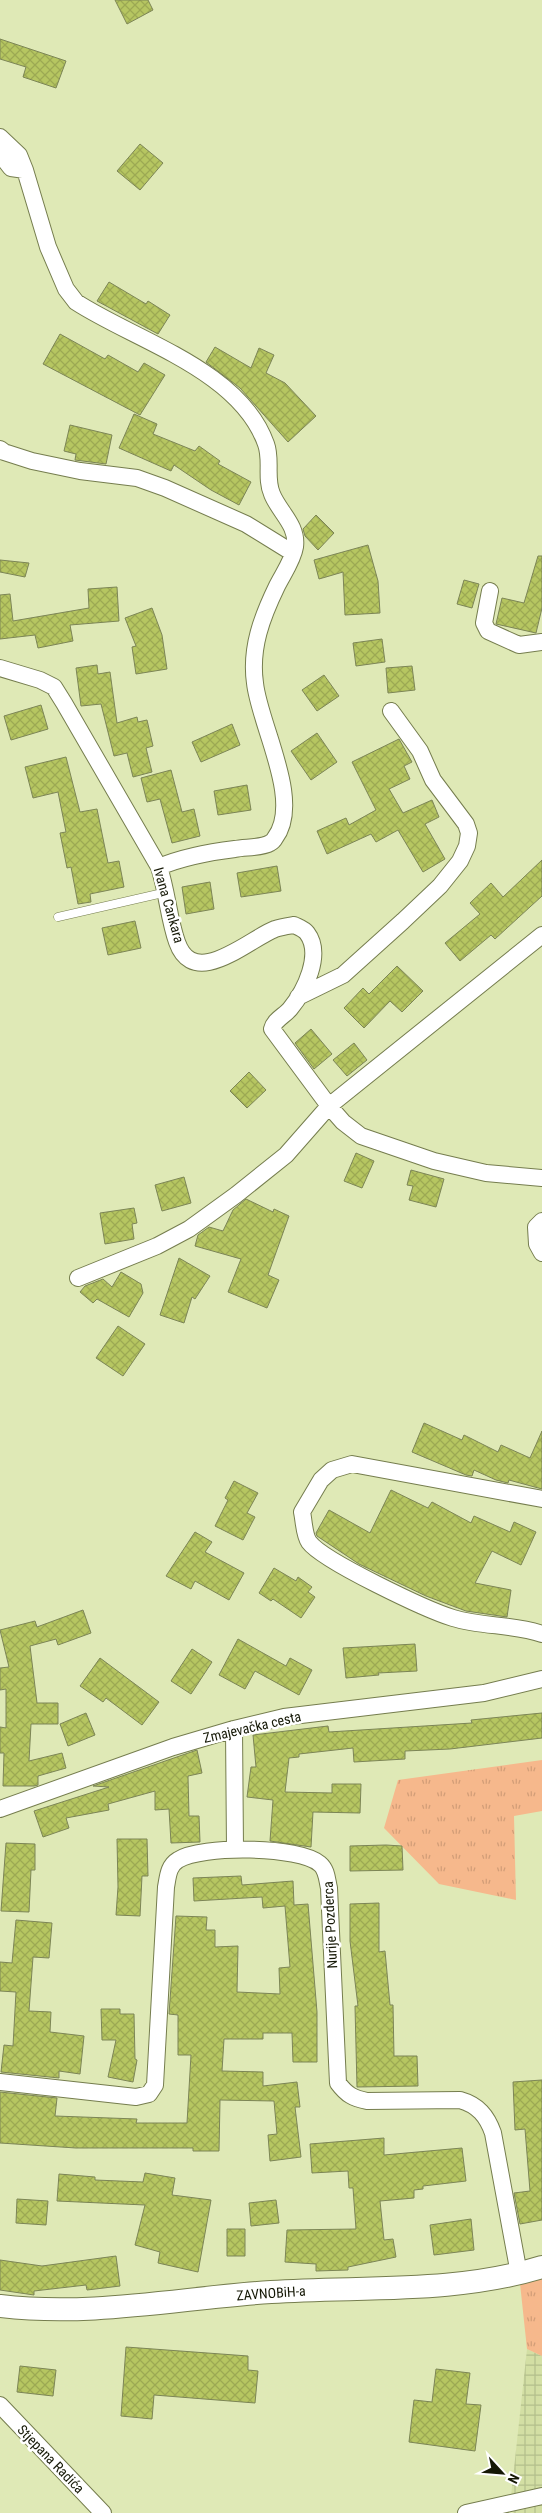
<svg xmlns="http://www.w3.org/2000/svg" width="542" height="2513" font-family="'Roboto Condensed',sans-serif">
<defs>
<pattern id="industrial-grid" width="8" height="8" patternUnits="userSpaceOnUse" patternTransform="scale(1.25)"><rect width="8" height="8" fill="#d3dfa4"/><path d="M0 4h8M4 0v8" fill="none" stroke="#b4bf8c"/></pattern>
<pattern id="grass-tufts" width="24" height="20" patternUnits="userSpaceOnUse" patternTransform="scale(1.25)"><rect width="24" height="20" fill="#f6b88c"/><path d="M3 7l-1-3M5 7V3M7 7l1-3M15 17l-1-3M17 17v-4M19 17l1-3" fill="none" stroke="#d29d77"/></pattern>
<pattern id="building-cross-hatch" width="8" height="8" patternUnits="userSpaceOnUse" patternTransform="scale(1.25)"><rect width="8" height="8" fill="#b6c661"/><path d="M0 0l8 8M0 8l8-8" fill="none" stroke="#9ca953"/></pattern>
</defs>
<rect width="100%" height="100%" fill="#dfe9b6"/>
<path fill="url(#industrial-grid)" d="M527 2349 542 2356V2513H513L511 2496Z"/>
<path fill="url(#grass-tufts)" d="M542 1760V1811L514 1816 516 1900 439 1884 384 1828 398 1780Z
M542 2267V2356L527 2349 519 2274Z"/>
<path fill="url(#building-cross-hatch)" stroke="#7c8556" d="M115 0H148L153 10 127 24Z
M0 39 66 61 56 88 23 77 26 67 0 59Z
M140 144 163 163 140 190 117 171Z
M109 282 146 304 148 301 170 315 158 334 97 301Z
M60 334 105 359 108 355 138 372 144 363 165 375 140 415 43 364Z
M215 347 251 368 259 348 274 355 266 373 285 383 316 416 288 442 240 388 206 362Z
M134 414 157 424 153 434 195 451 199 446 220 461 218 464 251 482 239 505 211 490 174 465 171 471 119 448Z
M70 425 112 435 106 464 75 460 76 454 64 451Z
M316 515 334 533 318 550 305 536 303 529Z
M368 545 378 581 380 613 345 615 343 572 319 579 314 560Z
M538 556H542V608L536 633 496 624 502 598 524 603Z
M0 560 29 563 25 577 0 572Z
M464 580 479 584 472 608 457 604Z
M117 587 119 621 70 625 73 641 38 648 35 635 0 639V595L10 594 13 621 89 608 88 589Z
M152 608 162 635 167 669 136 674 132 647 136 646 125 618Z
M382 639 385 662 356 666 353 643Z
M97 665 98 674 110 672 117 723 137 717 138 722 147 720 153 746 146 748 152 772 133 777 127 753 114 756 101 704 81 706 76 668Z
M412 666 415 690 388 693 386 668Z
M324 675 339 696 317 711 302 690Z
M41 705 48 729 11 740 4 716Z
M232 724 240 745 201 762 192 742Z
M317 733 337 762 311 780 291 751Z
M399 739 412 762 404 766 410 779 389 789 403 813 432 800 439 817 425 824 445 859 423 872 398 830 376 842 371 834 327 854 317 831 346 818 349 825 376 810 352 762Z
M66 757 80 812 97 809 108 863 119 861 124 887 90 894 91 902 78 904 71 867 67 868 60 833 66 832 58 792 33 798 25 767Z
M171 770 182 812 194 809 200 836 172 843 160 799 147 802 141 778Z
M247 785 251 810 218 815 214 791Z
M542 860V896L495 939 491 935 460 961 445 943 480 914 470 903 491 883 503 897Z
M277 866 281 891 241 897 237 873Z
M210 882 214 909 186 914 182 887Z
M135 921 141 948 108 955 102 928Z
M397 966 423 991 402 1012 390 1001 364 1028 344 1008 363 988 369 994Z
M311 1029 332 1054 314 1069 295 1043Z
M354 1043 367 1060 347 1076 333 1060Z
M249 1072 266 1090 247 1108 230 1091Z
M356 1153 374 1161 362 1188 344 1181Z
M411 1170 444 1179 436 1207 409 1200 413 1186 407 1185Z
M184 1177 191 1203 162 1211 155 1185Z
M246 1199 273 1212 274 1209 289 1216 268 1275 279 1280 267 1308 228 1292 241 1259 195 1246 198 1235 209 1227 223 1231 233 1210Z
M134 1208 137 1223 132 1224 134 1239 105 1244 100 1213Z
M179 1258 210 1276 195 1299 192 1297 184 1323 160 1315Z
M121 1272 141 1284 143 1293 129 1317 97 1299 93 1303 80 1292 85 1286 103 1279 112 1287Z
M118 1326 145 1344 123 1376 96 1358Z
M424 1423 462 1440 464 1435 498 1452 501 1445 530 1458 542 1431V1489L509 1480 508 1483 496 1480 474 1470 472 1476 466 1475 412 1452Z
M234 1481 258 1493 247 1513 255 1517 243 1540 215 1526 228 1500 225 1498Z
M391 1490 428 1508 432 1502 471 1523 474 1516 510 1532 514 1522 536 1532 521 1565 492 1551 475 1583 511 1590 507 1617 466 1611 426 1596 359 1564 317 1536 316 1533 329 1510 370 1533Z
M195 1532 212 1542 205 1552 244 1573 229 1600 195 1581 191 1589 166 1576Z
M274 1568 296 1581 298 1577 312 1587 308 1592 315 1597 301 1618 273 1599 271 1601 259 1593Z
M83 1610 91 1633 58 1645 56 1639 30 1646 37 1703H58V1724H31L29 1761 62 1753 66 1768 38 1776V1785L34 1786H3L4 1753H0V1727L6 1728V1689L0 1690V1668L9 1667 0 1630 35 1621 37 1627Z
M238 1639 286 1666 290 1658 312 1670 299 1695 255 1671 245 1689 219 1675Z
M415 1644 417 1671 378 1673 379 1675 346 1678 343 1648Z
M192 1649 212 1662 191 1694 171 1681Z
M100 1658 159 1702 142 1725 106 1698 103 1702 80 1686Z
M86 1713 95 1735 68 1746 60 1724Z
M542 1713V1738L450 1749 405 1751V1759L354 1762 353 1748 299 1754V1757L289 1758 285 1792 332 1793V1784H361L360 1813 313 1812 311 1847 270 1841 273 1800 247 1797 251 1767H256L253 1735 328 1726 329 1732 472 1723 471 1720Z
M197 1750 202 1773 188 1776 189 1816H199L200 1842 171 1843 169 1809 155 1810V1791L108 1804 109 1810 66 1818 69 1828 43 1837 34 1811 109 1787 93 1786Z
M117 1839H147L148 1876H142L140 1916 116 1915 118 1887Z
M6 1843 35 1844V1870H31L29 1912 1 1911Z
M386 1845 402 1846 403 1870 350 1871V1846Z
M241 1876 242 1885 293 1881 294 1905 308 1904 317 2012V2062H293L292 2033H263V2039H224L222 2071 263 2072V2086L297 2082 300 2107H295L301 2157 270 2161 268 2135 277 2134 274 2101 220 2100 219 2151H193V2148H76L0 2143V2092L57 2098 55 2116 137 2119 136 2123H187L191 2055H178V2015L169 2014 176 1916 207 1917 206 1930H215V1947L238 1946 237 1992 280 1994 279 1968 290 1967 285 1906 263 1908 262 1897 194 1901 193 1878Z
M379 1903V1952L385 1951 390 2005H393L394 2056H417L418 2086 357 2087 355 2006H358L350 1941V1904Z
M16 1920 52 1923 49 1958 33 1957 29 2011 51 2012 50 2032 84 2036 80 2074 59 2071V2078L1 2072 4 2045 13 2046 16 1992 0 1991V1962L12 1963Z
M101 2009H120V2014H134L135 2059 137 2060 133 2082 108 2077 116 2040H102Z
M542 2080V2220L520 2224 514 2193 530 2191 525 2129 515 2130 513 2082Z
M384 2138V2155L462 2148 466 2181 423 2186V2189L414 2190V2198L380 2201 384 2240 393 2239 396 2257 348 2267V2270L316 2271V2264L285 2262 287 2230 356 2229 353 2188H349L348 2171 312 2173 310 2144Z
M145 2173 175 2178 172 2195 211 2200 198 2272 158 2263 160 2252 135 2245 145 2205 57 2201 59 2174 95 2177V2180L143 2182Z
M17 2199 48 2201 46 2225 16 2223Z
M276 2200 279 2223 251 2226 249 2203Z
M471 2219 474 2250 434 2255 430 2225Z
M227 2229H245V2256H227Z
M116 2256 120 2286 87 2290 86 2285 34 2291V2295L0 2290V2260L42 2266Z
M126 2347 248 2356V2370L258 2371 255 2403 154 2395 152 2419 121 2416Z
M20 2366 56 2370 53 2396 17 2392Z
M436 2369 470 2373 466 2404 481 2405 475 2451 409 2442 414 2400 432 2402Z"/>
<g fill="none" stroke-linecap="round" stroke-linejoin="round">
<defs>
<path id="lane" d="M58 917 167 892"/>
<path id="street" d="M0 137 19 155 25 170 48 247 66 289 76 302C136 341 240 370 266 444 272 460 265 478 272 494 279 512 298 525 295 547 293 560 283 574 277 586 262 617 250 648 255 683 259 724 303 801 275 838 274 840 272 842 270 843 262 848 245 847 235 849 210 852 183 857 159 867
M0 154 11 168 25 170
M0 449 4 452 32 461 80 471 137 478 165 488 246 524 293 553
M490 591 484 623 488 631 519 645 542 642
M0 668 40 680 54 687 64 703 159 867C167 891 169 920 177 942 194 991 249 939 275 929 281 927 288 926 294 925 298 927 304 929 307 933 323 954 305 991 290 1009 284 1016 274 1020 272 1029L329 1106 343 1122 361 1136 434 1161 486 1173 542 1178
M298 997 343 975 403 921 440 886 460 861 467 846 469 833 466 824 433 780 420 751 391 711
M542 1221 536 1227 537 1244 542 1253
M78 1278 157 1246 189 1229 236 1195 286 1155 329 1106 542 935
M542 1499 352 1464 332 1470 321 1480 302 1512C304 1521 304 1535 309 1542 323 1561 427 1610 453 1618 482 1627 514 1624 542 1634
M234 1729 235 1848
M0 1809 173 1747 234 1729 284 1717 484 1693 542 1679
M0 2082 136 2097 149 2094 155 2085 166 1887C168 1877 168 1866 178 1860 201 1845 300 1846 320 1864 327 1870 327 1880 329 1888L338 2083C347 2095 353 2098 367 2101L460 2100C478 2105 487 2116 493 2133L519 2274
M0 2405 103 2513
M466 2513 542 2496"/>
<path id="secondary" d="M0 2306C92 2317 180 2298 271 2292 361 2286 455 2294 542 2267"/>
</defs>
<use href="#lane" stroke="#757d4e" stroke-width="9"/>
<use href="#street" stroke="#757d4e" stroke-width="18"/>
<use href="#secondary" stroke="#757d4e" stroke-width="24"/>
<use href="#lane" stroke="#fff" stroke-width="8"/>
<use href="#street" stroke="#fff" stroke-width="16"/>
<use href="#secondary" stroke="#fff" stroke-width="22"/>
</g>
<g text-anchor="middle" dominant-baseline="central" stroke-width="5" stroke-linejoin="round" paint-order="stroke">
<g font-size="14" fill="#151806" stroke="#fff">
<text transform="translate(169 905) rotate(74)">Ivana Cankara</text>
<text transform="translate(252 1727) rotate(-13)">Zmajevačka cesta</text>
<text transform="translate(330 1925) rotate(-93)">Nurije Pozderca</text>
<text transform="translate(271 2293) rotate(-4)">ZAVNOBiH-a</text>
<text transform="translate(51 2459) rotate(46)">Stjepana Radića</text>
</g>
</g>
<g transform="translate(502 2473) rotate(116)" stroke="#ffffff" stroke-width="4" paint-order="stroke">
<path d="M0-4L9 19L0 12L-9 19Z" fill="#151806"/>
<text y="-8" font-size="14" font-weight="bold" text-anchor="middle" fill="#151806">N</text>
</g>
</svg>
